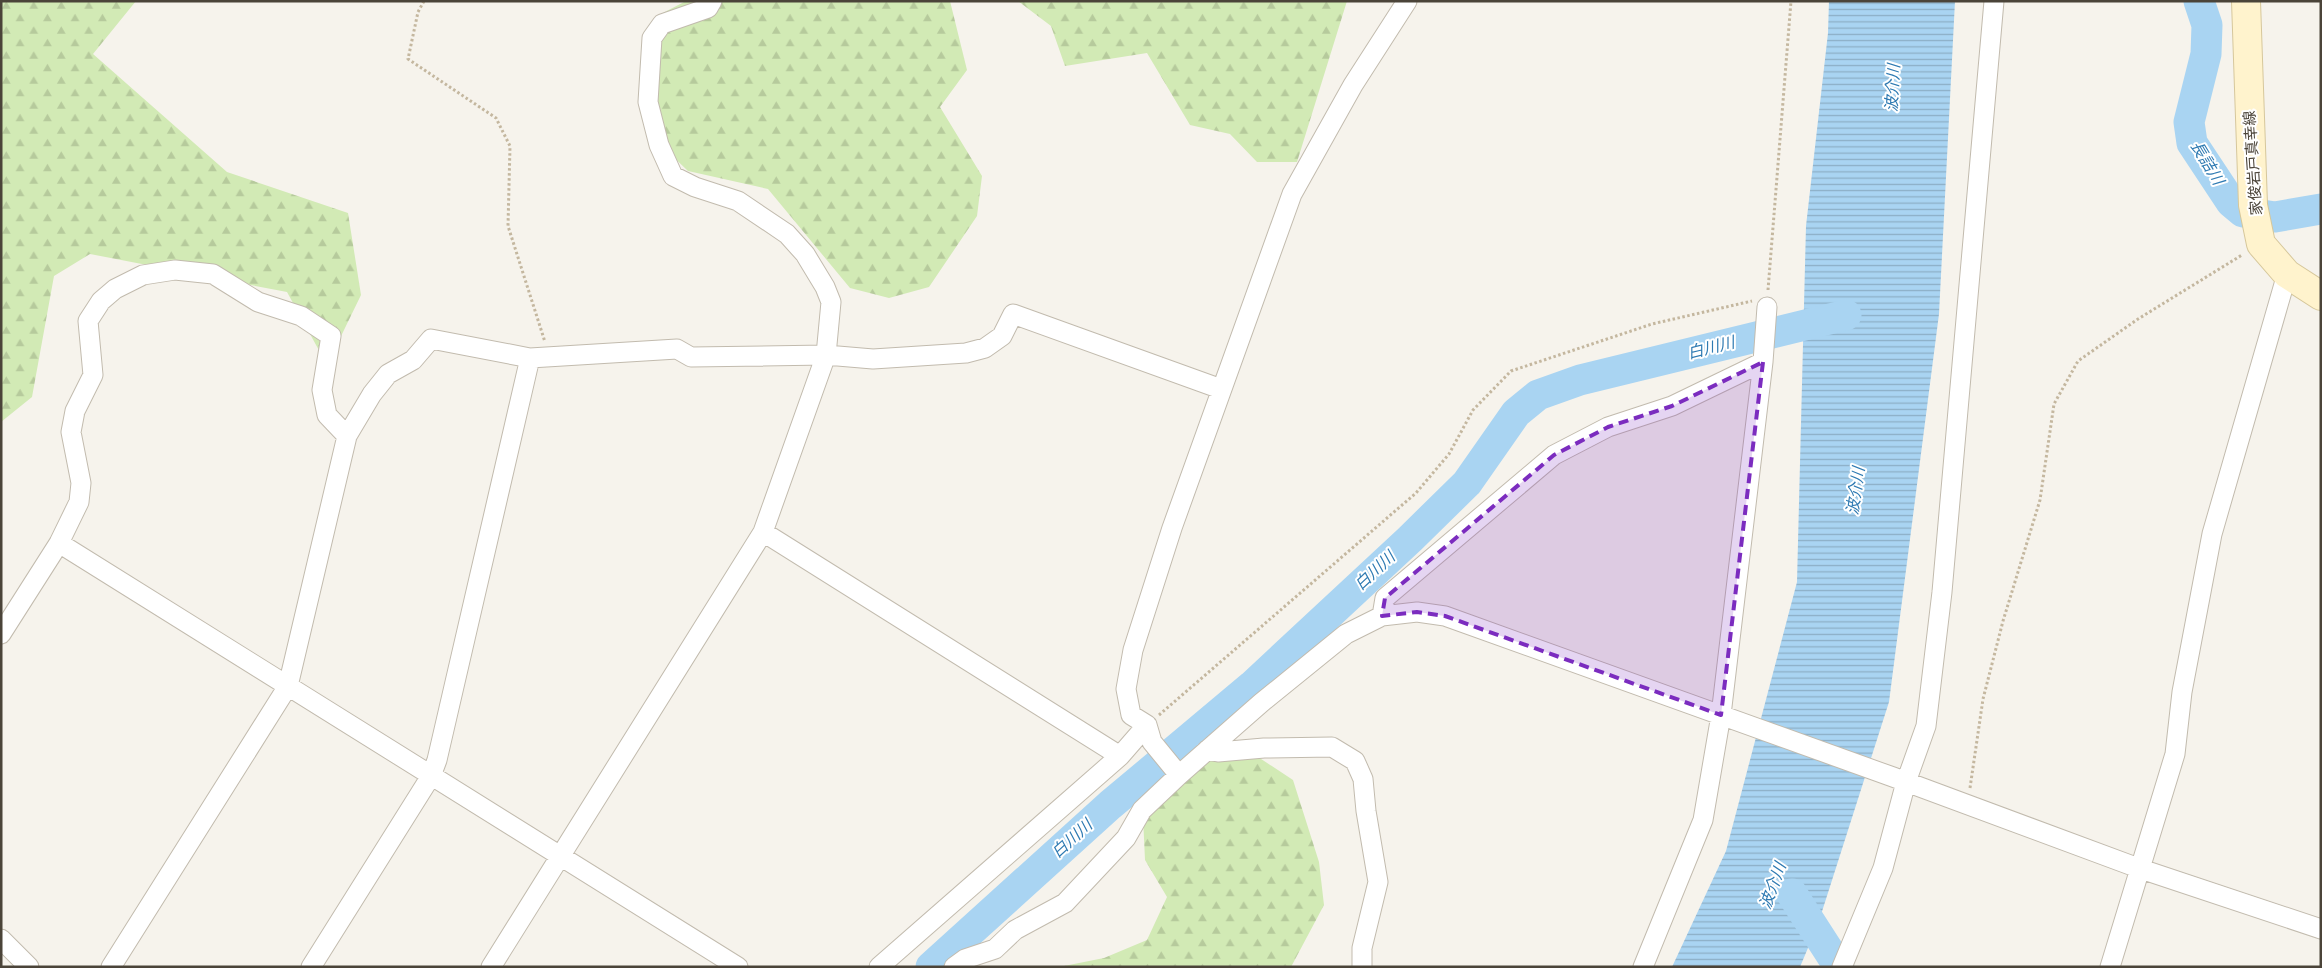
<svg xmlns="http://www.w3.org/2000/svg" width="2322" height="968" font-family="Signika,'Noto Sans JP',sans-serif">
<defs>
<pattern id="forest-firs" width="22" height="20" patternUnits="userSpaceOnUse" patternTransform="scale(1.25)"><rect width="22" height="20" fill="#d2eab5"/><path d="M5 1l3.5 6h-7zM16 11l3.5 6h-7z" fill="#b6ca9c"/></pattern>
<pattern id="water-rules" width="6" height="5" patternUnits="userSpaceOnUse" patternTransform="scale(1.25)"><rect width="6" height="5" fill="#a9d4f2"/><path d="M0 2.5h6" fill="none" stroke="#8caec5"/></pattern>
</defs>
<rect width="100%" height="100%" fill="#f6f3ec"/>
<path fill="url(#forest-firs)" d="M1 1H136L93 54 227 172 348 213 361 295 327 365 287 292 90 254 54 276 32 397 1 422Z
M686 1H950L967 70 940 107 982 176 977 216 929 287 889 298 850 288 768 189 688 171 660 144 644 59 657 16Z
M1018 1H1347L1297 162H1257L1230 134 1190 125 1147 53 1065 66 1051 26Z
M1255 755 1293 780 1319 862 1324 905 1291 967H1059L1104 958 1147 940 1167 897 1145 860 1143 817 1179 781 1212 760Z"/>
<path fill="url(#water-rules)" d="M1829 1H1955L1939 314 1889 702 1818 924 1800 967H1672L1726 851 1797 582 1806 226 1828 33Z"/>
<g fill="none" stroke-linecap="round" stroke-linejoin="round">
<path stroke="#a9d4f2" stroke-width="31" d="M2199 1 2207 25 2206 54 2189 122 2192 143 2231 202 2243 212 2275 217 2321 209
M1792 894 1839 967
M931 967 1110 805 1252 686 1410 539 1467 483 1516 413 1538 395 1580 380 1846 315"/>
<defs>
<path id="minor" d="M763 532 1120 756
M59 543 738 967
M1382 616 1385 598 1554 455 1608 427 1672 406 1763 362
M1 634 59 543 79 502 81 483 71 432 75 411 93 375 88 321 101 301 115 289 143 275 175 270 213 274 258 302 301 316 331 336 322 390 327 415 347 436 372 394 388 374 413 360 431 339 530 358 677 349 691 357 826 355 873 359 966 353 985 348 1002 336 1013 314 1221 389
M1207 750 1218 752 1264 748 1332 747 1355 761 1363 779 1366 811 1378 882 1362 948V967
M1179 775 1152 742 1147 725 1131 715 1126 689 1133 650 1172 528 1292 194 1353 85 1407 1
M1 939 29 967
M111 967 288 686 347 436
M311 967 431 776 437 760 530 358
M491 967 763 532 826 355 831 302 825 287 805 254 787 234 738 201 695 187 673 176 659 145 648 102 652 38 662 24 708 8 712 1
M879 967 1120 756 1147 725
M954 967 965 959 995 949 1015 930 1065 903 1126 838 1142 810 1179 775 1261 703 1346 634 1382 616 1417 612 1445 616 1893 777 2141 869 2321 929
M1643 967 1703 820 1721 715 1763 362 1767 307
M1842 967 1883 868 1906 782 1926 726 1942 592 1994 1
M2110 967 2175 754 2182 692 2212 534 2287 274"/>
<path id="secondary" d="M2246 1 2253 205 2261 244 2287 274 2321 296"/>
</defs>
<use href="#minor" stroke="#c2bbae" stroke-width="21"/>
<use href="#secondary" stroke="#d6c79b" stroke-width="30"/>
<path stroke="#c4b79f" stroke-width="3" stroke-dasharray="2.5 2.5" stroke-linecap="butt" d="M424 1 418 12 408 59 496 118 510 146 508 226 545 342
M1768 290 1791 1
M1159 715 1416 493 1449 454 1473 410 1511 371 1652 324 1752 301
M1970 788 1983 699 2003 621 2040 500 2054 404 2078 361 2138 319 2242 255"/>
<use href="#minor" stroke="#fff" stroke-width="19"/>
<use href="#secondary" stroke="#fff3cd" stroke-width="28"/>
</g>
<path fill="#7b2cbf" fill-opacity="0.2" stroke="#7b2cbf" stroke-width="4" stroke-dasharray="10 6" stroke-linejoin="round" d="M1763 362 1721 715 1445 616 1417 612 1382 616 1385 598 1554 455 1608 427 1672 406Z"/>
<g text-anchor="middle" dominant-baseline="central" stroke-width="4" stroke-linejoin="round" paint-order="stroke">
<g font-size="15" fill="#4b4439" stroke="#fff">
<text transform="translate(2253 163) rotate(-94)">家俊岩戸真幸線</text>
</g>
<g font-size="16" font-style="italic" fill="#2e7ab2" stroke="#fff">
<text transform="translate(1893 88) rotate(-87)">波介川</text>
<text transform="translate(2207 163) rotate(59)">長詰川</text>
<text transform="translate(1711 348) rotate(-14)">白川川</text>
<text transform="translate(1856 491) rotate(-82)">波介川</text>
<text transform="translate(1375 571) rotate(-43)">白川川</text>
<text transform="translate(1072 839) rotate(-42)">白川川</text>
<text transform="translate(1773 886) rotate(-70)">波介川</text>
</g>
</g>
<rect width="2322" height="968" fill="none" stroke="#4b4439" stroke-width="5"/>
</svg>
